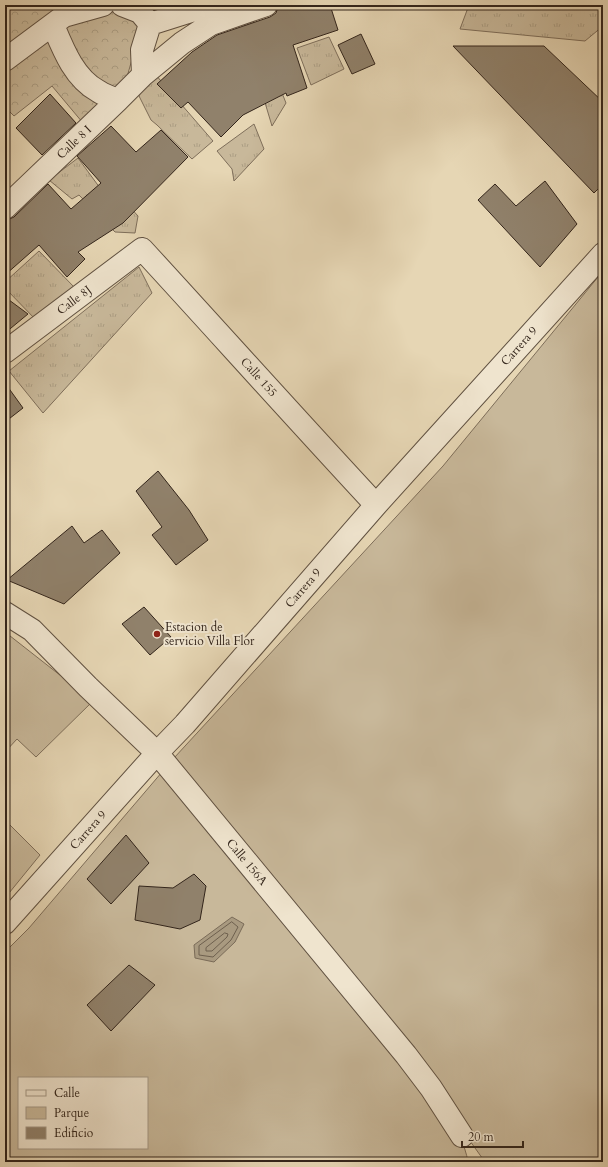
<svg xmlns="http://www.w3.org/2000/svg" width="608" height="1167" font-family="Cardo,serif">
<defs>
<pattern id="grass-tufts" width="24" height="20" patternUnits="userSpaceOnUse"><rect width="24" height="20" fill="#c8b89a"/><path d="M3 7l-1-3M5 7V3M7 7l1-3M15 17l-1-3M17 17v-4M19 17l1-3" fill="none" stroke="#ac9e84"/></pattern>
<pattern id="forest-crowns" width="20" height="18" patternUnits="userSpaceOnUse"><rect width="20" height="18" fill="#c8b89a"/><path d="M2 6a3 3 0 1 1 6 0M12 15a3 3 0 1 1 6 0" fill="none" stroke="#ac9e84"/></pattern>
</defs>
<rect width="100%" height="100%" fill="#e6d6b4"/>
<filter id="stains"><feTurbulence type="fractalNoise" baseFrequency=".005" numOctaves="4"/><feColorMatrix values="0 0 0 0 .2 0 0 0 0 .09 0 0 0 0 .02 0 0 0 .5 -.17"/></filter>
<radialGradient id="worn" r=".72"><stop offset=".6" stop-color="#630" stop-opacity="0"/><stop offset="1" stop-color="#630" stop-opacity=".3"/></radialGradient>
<path fill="url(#grass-tufts)" stroke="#7e6e5a" d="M469 5H603V26L585 41 460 29Z
M252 18 286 103 272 126 254 66 243 21Z
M329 37 344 69 311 85 297 48Z
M155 74 213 141 192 159 157 125 151 120 138 94Z
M254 124 264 149 234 181 232 169 217 151Z
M78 158 100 188 108 183 138 216 135 233 115 232 79 195 72 199 49 180Z
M39 251 75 288 36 320 5 288V282Z
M139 267 152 293 43 413 9 371Z"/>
<path fill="url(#forest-crowns)" stroke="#7e6e5a" d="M5 5H192L140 31 127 77 83 123 52 86 14 116 5 107Z"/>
<path fill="#c8b89a" stroke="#7e6e5a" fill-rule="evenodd" d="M603 271V1162H485L408 1054C427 1082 463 1129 468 1162H5V952L29 928 174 758 443 466ZM19 1078H147V1148H19Z
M5 632 93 701 36 757 17 739 5 752Z
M5 820 40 855 5 898Z"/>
<path fill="#a99a80" stroke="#7a6b58" d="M232 917 244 924 235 942 214 962 195 958 194 945Z"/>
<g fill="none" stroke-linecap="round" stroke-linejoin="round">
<path stroke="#6e604e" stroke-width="1" d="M232 922 238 927 231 940 213 957 199 955V946Z
M225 933 228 934 227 937 212 951H206V948Z"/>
</g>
<path fill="#90816b" stroke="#33251b" d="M284 5H330L338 30 293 45 307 88 287 96 286 93 243 115 221 137 188 102 181 108 157 84 192 52 217 35 270 17 276 13 278 7Z
M361 34 375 64 352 74 338 45Z
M453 46H544L603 102V184L594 193Z
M50 94 76 123 42 155 16 128Z
M111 126 136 152 161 130 188 157 123 223 78 252 85 259 67 277 39 245 5 275V221L14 217 48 184 71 209 101 183 77 156Z
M545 181 577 224 540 267 478 200 495 184 516 206Z
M5 297 28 314 5 333Z
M5 383 23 408 5 422Z
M158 471 189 510 208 540 176 565 152 535 162 527 136 491Z
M72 526 84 543 102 530 120 553 64 604 7 580Z
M144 607 171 637 150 655 122 624Z
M126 835 149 863 111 904 87 879Z
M194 874 206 886 200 920 180 929 135 920 139 886 173 888Z
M129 965 155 985 111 1031 87 1005Z"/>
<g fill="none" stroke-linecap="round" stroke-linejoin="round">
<defs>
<path id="minor" d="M122 5 140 12 150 24
M150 24 210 5
M53 25C63 49 74 78 98 91 104 95 112 98 118 100
M5 60 64 16 103 5
M143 75 142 50 150 24
M5 208 118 100 143 75 182 43 211 24 266 5
M5 352 142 249C220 334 297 420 376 505
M5 613 32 630 88 687 157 753 406 1055 431 1088 462 1136
M5 923 157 753 185 724 376 505 603 254"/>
</defs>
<use href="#minor" stroke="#605141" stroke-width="24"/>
<use href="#minor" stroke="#efe4ce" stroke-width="22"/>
</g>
<circle fill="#8f2418" stroke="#efe4ce" stroke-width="1.5" cx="157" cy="634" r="4"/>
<g text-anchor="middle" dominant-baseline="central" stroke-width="4" stroke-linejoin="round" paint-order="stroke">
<g font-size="12" fill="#33251b" stroke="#efe4ce">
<text transform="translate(74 142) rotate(-43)">Calle 8 I</text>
<text transform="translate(74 300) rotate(-37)">Calle 8J</text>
<text transform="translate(519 346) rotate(-48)">Carrera 9</text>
<text transform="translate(259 377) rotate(48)">Calle 155</text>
<text transform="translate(303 588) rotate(-49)">Carrera 9</text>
<text transform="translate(88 830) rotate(-48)">Carrera 9</text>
<text transform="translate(247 862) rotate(50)">Calle 156A</text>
</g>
<g font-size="12" fill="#33251b" stroke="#efe4ce" text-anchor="start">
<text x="165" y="627">Estacion de<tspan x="165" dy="14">servicio Villa Flor</tspan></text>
</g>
</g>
<rect width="608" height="1167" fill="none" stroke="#e6d6b4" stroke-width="20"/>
<rect x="6" y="6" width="596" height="1155" fill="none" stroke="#33251b" stroke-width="2"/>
<rect x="10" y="10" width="588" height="1147" fill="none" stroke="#33251b"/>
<rect x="18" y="1077" width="130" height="72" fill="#efe4ce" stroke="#a49886"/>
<rect x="26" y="1090" width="20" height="6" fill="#efe4ce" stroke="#a49886"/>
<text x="54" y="1097" font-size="12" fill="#33251b">Calle</text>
<rect x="26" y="1107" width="20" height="12" fill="#c8b89a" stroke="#a49886"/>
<text x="54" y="1117" font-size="12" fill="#33251b">Parque</text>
<rect x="26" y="1127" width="20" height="12" fill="#90816b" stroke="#a49886"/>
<text x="54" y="1137" font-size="12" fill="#33251b">Edificio</text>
<path d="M462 1141v6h61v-6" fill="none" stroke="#33251b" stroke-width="2"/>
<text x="468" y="1141" font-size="12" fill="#33251b" stroke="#efe4ce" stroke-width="3" paint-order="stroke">20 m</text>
<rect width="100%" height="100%" filter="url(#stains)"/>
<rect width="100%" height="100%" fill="url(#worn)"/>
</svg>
